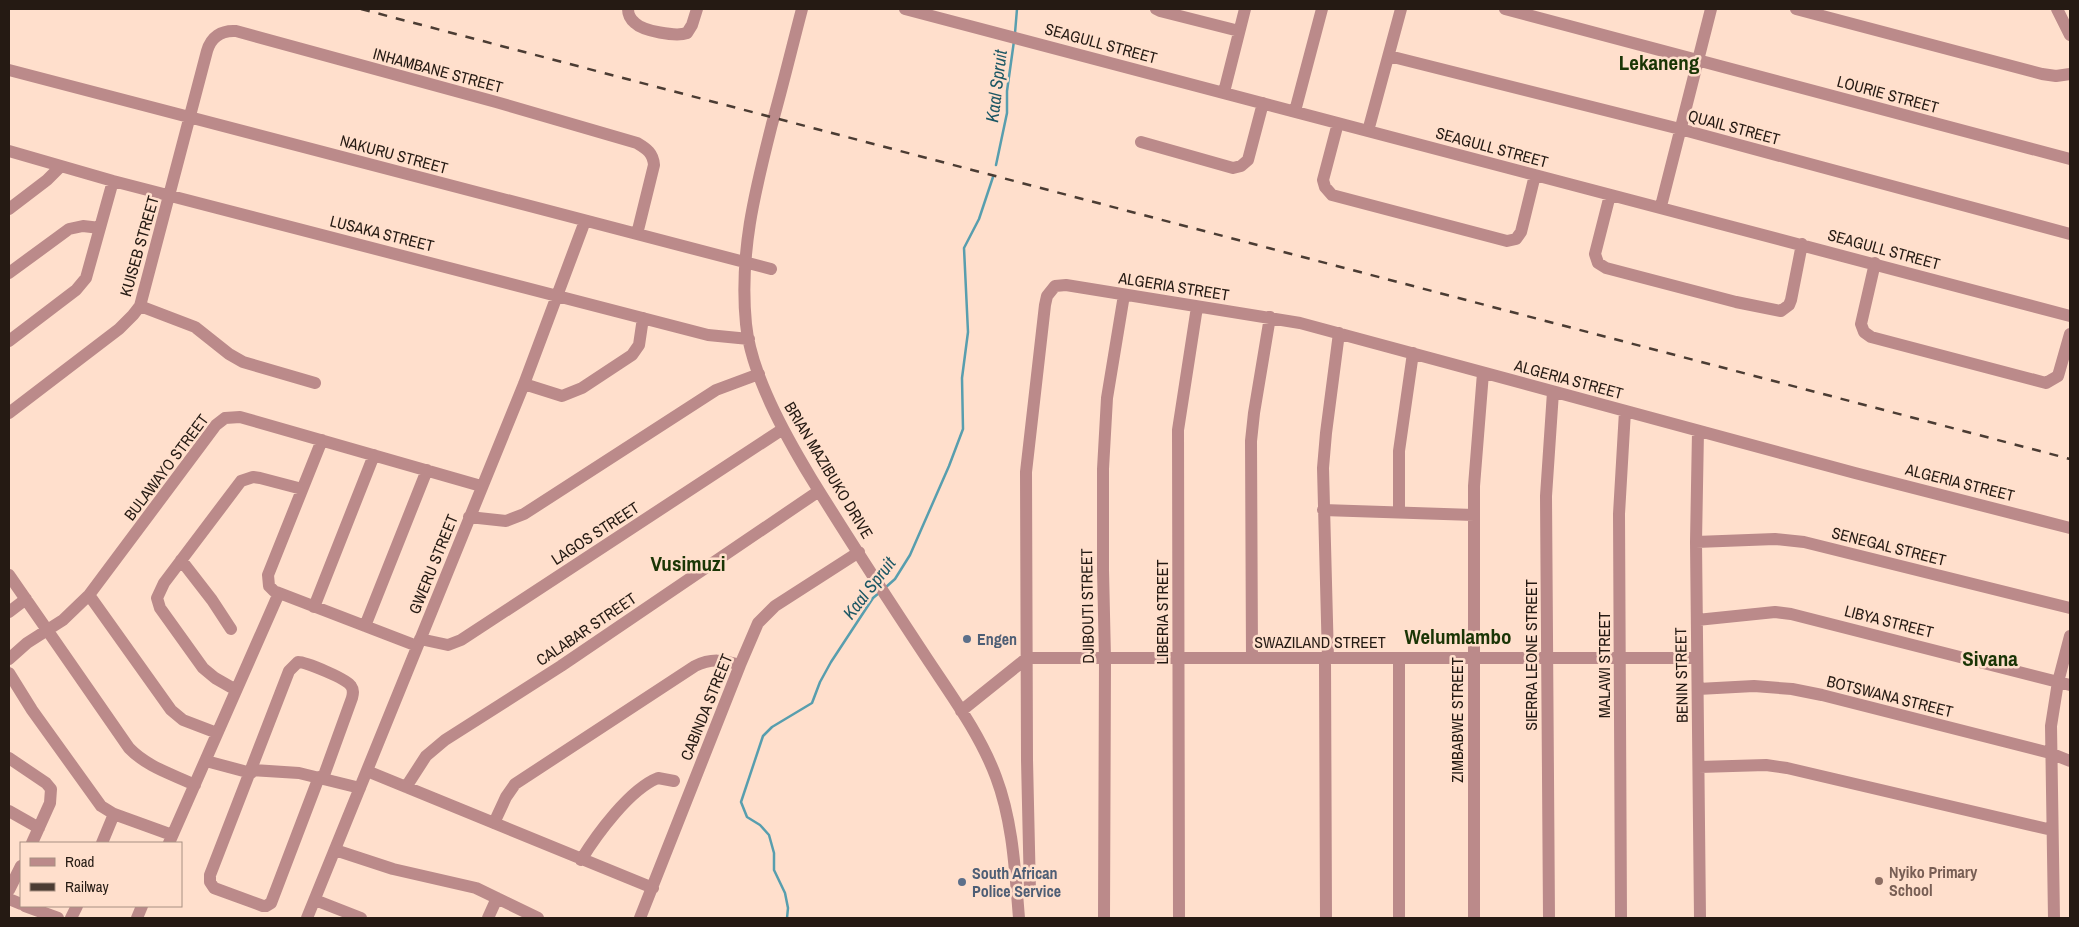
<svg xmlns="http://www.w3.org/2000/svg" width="2079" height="927" font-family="'Archivo Narrow',sans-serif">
<rect width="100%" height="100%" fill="#ffdfcc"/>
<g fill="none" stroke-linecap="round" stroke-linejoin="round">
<path stroke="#589eae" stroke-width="2.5" d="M1015 33 1017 9
M996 165 1007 113V91L1014 41
M886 587 895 579 910 555 949 466 963 429 962 378 968 332 964 248 979 219 993 177
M787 918 788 908 785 893 774 870V853L769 835 760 825 747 817 741 802 763 736 772 727 812 703 820 682 831 662 873 598 880 592"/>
<path stroke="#bb8a8a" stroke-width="12" d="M628 9C628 15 630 19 635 23 643 31 676 37 687 33L692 25 697 9
M802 9C792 47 783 85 772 124 755 191 739 253 746 324 751 374 785 435 811 478 848 538 887 598 926 657 951 695 980 734 996 777 1013 822 1015 871 1019 918
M905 9 2070 316
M1156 9 1160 11 1239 31
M1505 9 2070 159
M1796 9 2042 74 2056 76 2070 74
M2057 9 2070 35
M1389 56 1680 129 2070 234
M9 70 771 269
M1224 92 1245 9
M1295 111 1322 9
M1338 123 1323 180 1325 187 1332 195 1507 241 1516 239 1521 232 1535 175
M1368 131 1401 9
M1141 142 1233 168 1241 166 1248 160 1263 103
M9 151 113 181 708 335 749 339
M1610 195 1595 254 1598 263 1606 268 1736 302 1781 311 1789 305 1791 300 1802 244
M1661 206 1711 9
M9 209 47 180 61 166
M1875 263 1861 324 1864 332 1871 337 2046 383 2058 376 2070 334
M9 273 69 229 83 226 100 228
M140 306 195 327 229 354 243 362 315 383
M9 341 76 290 86 278 113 181
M524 384 562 396 582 388 632 355 639 345 643 318
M9 413 119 329 133 315 140 306 207 51C211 37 221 30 236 31L496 102 637 143C647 149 653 153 654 165L637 234
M1698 431 1696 542 1700 918
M322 440 268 575 269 586 274 591 417 646
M1323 510 1474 515
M1399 511V451L1413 353
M469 517 506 521 524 514 716 390 759 374
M1696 542 1775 539 1804 542 2070 608
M181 560 212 600 231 629
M9 575 129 748C147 767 172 774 195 785
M89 595 171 710 183 720 217 733
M314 607 374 455
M9 612 26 599
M1697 620 1775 612 1791 614 2070 685
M365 626 427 470
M420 639 448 645 461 640 783 429
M1252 658 1251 441 1254 413 1270 317
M9 659 27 643 63 620 89 595 216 425 225 418 240 417 481 486
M1325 659 1326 918
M1328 659 1323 468 1326 433 1339 333
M9 673 32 710 101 806 114 814 172 835
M1698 689 1754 686 1792 689 1822 695 2050 753 2070 761
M236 690 215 678 203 668 160 608 157 598 164 583 241 481 253 477 260 478 302 489
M961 711 1027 658H1697
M9 758 46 783 51 789 50 803 32 843
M206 761 251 773
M1699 767 1766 765 1787 768 2052 830
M252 770 299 773 360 788
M367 771 653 888
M319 777 271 903 266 906H263L214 888 210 882V875L289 671 298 662C306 662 347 679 351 686 354 690 353 694 352 698L323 778
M406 787 426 756 445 740 561 666 819 491
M9 811 39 828
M494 823 506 797 515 784 695 666C711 658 724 660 740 665
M102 843 114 814
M169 843 279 593
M335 850 393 869 476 888 538 918
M581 860C597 834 630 789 658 778L674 781
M9 890 21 866
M1030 892 1027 760 1026 472 1045 305 1047 296 1055 286 1066 285 1300 323 1855 473 2070 528
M9 899 21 904
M315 900 361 918
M25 906 58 918
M71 918 77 906
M137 918 142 906
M307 918 524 384 585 221
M488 918 497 898
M640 918 740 665 758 623 775 606 859 552
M1104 918 1105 659 1103 570V469L1107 398 1124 295
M1179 918 1178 430 1197 307
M1399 918V658
M1474 918V486L1483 373
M1549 918 1546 496 1553 392
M1621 918 1619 514 1625 411
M2054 918 2051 726 2058 682 2070 636"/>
<path stroke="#4b3c33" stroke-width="2.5" stroke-dasharray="9 9" stroke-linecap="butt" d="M361 9 2070 459"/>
</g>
<g fill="#5c6f8a" stroke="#ffdfcc" stroke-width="2">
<circle cx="967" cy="639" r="5"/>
<circle cx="962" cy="882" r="5"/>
</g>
<circle fill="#8d6e63" stroke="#ffdfcc" stroke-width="2" cx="1879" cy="881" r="5"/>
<g text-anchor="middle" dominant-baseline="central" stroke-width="5" stroke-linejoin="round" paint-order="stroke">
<g font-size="16" fill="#251a13" stroke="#ffdfcc">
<text transform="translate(1101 43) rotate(15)">SEAGULL STREET</text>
<text transform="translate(438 70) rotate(15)">INHAMBANE STREET</text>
<text transform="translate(1888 94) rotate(15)">LOURIE STREET</text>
<text transform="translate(1734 127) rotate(15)">QUAIL STREET</text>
<text transform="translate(1492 147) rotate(15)">SEAGULL STREET</text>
<text transform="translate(394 154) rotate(15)">NAKURU STREET</text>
<text transform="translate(382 233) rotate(14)">LUSAKA STREET</text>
<text transform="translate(139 246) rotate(-74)">KUISEB STREET</text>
<text transform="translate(1884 249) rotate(15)">SEAGULL STREET</text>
<text transform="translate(1174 286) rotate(9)">ALGERIA STREET</text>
<text transform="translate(1569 379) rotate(15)">ALGERIA STREET</text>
<text transform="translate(166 467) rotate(-53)">BULAWAYO STREET</text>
<text transform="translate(829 470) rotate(59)">BRIAN MAZIBUKO DRIVE</text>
<text transform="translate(1960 482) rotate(14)">ALGERIA STREET</text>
<text transform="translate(595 533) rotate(-33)">LAGOS STREET</text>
<text transform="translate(1889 546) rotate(14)">SENEGAL STREET</text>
<text transform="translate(433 564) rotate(-68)">GWERU STREET</text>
<text transform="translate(1087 606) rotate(-91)">DJIBOUTI STREET</text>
<text transform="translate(1162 612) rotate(-90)">LIBERIA STREET</text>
<text transform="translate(1889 621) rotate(14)">LIBYA STREET</text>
<text transform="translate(586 629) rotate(-34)">CALABAR STREET</text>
<text x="1320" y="642">SWAZILAND STREET</text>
<text transform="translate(1531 655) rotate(-90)">SIERRA LEONE STREET</text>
<text transform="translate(1604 665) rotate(-90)">MALAWI STREET</text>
<text transform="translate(1681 675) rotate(-91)">BENIN STREET</text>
<text transform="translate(1890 696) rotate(14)">BOTSWANA STREET</text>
<text transform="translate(706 707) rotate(-68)">CABINDA STREET</text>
<text transform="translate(1457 720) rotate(-90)">ZIMBABWE STREET</text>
</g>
<g font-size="16" font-weight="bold" fill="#4e5e75" stroke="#ffdfcc" text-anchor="start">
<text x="977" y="639">Engen</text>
<text x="972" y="873">South African<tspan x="972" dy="18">Police Service</tspan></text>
</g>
<g font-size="16" font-weight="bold" fill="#785e54" stroke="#ffdfcc" text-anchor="start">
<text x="1889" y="872">Nyiko Primary<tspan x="1889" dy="18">School</tspan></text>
</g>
<g font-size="18" font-style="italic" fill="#1c5764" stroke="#ffdfcc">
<text transform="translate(996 86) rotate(-83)">Kaal Spruit</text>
<text transform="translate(869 588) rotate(-52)">Kaal Spruit</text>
</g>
<g font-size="21" font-weight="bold" fill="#1a3505" stroke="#ffdfcc">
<text x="1659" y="62">Lekaneng</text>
<text x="688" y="563">Vusimuzi</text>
<text x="1458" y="636">Welumlambo</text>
<text x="1990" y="658">Sivana</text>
</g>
</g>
<rect width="2079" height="927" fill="none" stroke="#251a13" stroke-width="20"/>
<rect x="20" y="842" width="162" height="65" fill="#ffdfcc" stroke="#a89082"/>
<rect x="30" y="858" width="25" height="8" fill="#bb8a8a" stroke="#a89082"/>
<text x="65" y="867" font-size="15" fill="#251a13">Road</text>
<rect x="30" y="883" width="25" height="8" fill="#4b3c33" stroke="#a89082"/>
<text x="65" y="892" font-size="15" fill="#251a13">Railway</text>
</svg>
